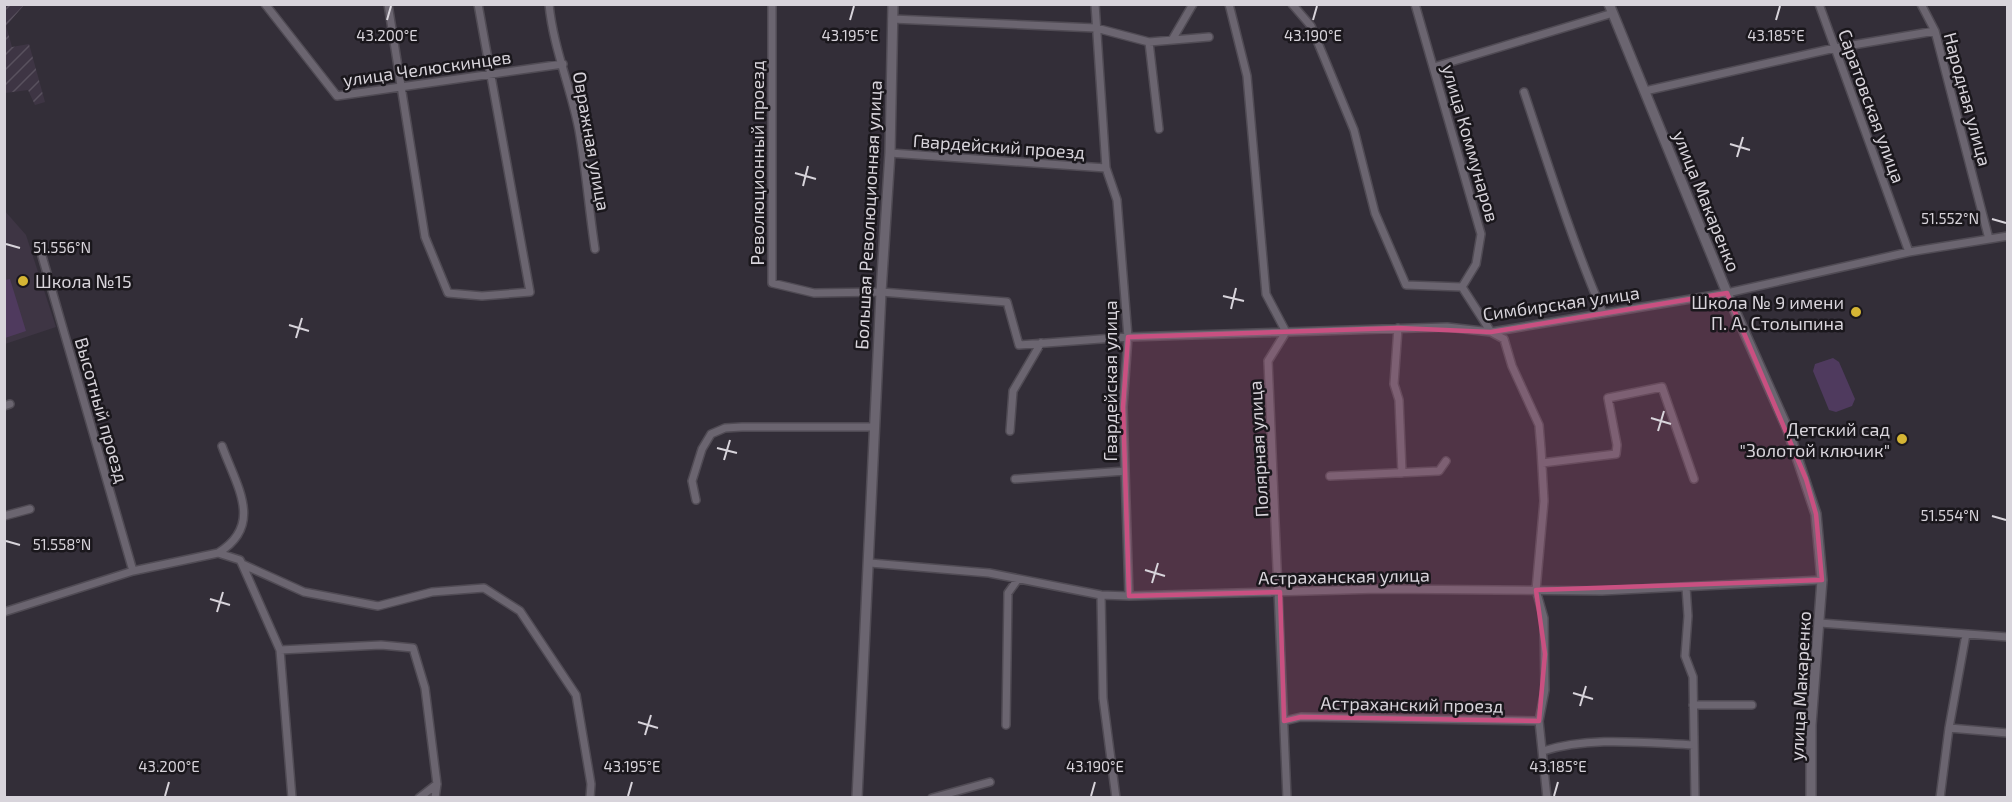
<svg xmlns="http://www.w3.org/2000/svg" width="2012" height="802" font-family="'Exo 2',sans-serif">
<defs>
<pattern id="industrial-furrows" width="10" height="10" patternUnits="userSpaceOnUse" patternTransform="scale(1.5)"><rect width="10" height="10" fill="#3e3544"/><path d="M-1 1l2-2M0 10L10 0M9 11l2-2" fill="none" stroke="#59515e"/></pattern>
</defs>
<rect width="100%" height="100%" fill="#332e38"/>
<path fill="#3e3544" d="M4 210 26 235 56 327 5 344Z"/>
<path fill="url(#industrial-furrows)" d="M4 5H24L6 26 12 47 29 44 45 102 35 105 28 90 5 93Z"/>
<path fill="#4f3a5e" d="M10 279 26 331 5 338V280Z
M1833 358 1839 362 1855 399 1852 406 1836 412 1829 410 1813 371 1815 364Z"/>
<g fill="none" stroke-linecap="round" stroke-linejoin="round">
<defs>
<path id="street" d="M265 4 337 96 563 64
M388 4 425 237 448 293 482 296 530 292 478 4
M549 4C553 47 571 88 579 130 586 169 589 210 595 249
M772 4V283L814 293 881 292 1007 302 1019 345 1128 337 1447 327 1491 332 1727 293 1909 252 2008 236
M1095 4 1106 168 1117 200 1128 337 1123 407 1129 596
M1229 4 1247 76 1266 294 1286 332 1268 361 1287 798
M1292 4 1311 26 1354 130 1375 213 1406 285 1462 287
M1415 4 1481 234 1476 264 1462 287 1491 332 1504 339 1512 366 1539 425 1541 449 1544 501 1536 590 1544 618 1545 690 1539 721 1547 798
M1819 4 1909 252
M1921 4 1935 31 1989 239
M892 19 1096 28 1149 42 1209 37
M1172 40 1193 4
M1149 42 1159 129
M1434 67 1613 13
M1645 91 1835 48 1935 31
M1524 92C1549 167 1572 241 1603 313
M890 153 1106 168
M42 256 133 571
M1398 328 1394 384 1399 400 1402 473
M4 406 10 404
M1010 431 1013 391 1041 343
M1542 463 1616 454 1617 445 1608 398 1662 387 1694 479
M1330 476 1439 471 1446 461
M1015 479 1125 471
M696 500 692 481 702 449 711 434 725 428 742 427H874
M4 516 30 509
M218 553C264 525 237 487 222 446
M870 563 989 573 1101 595 1129 596 1380 589 1602 591 1822 580
M242 564 280 650 292 798
M1686 587 1688 616 1685 656 1693 677 1695 798
M1101 595 1103 698 1116 798
M4 612 133 571 218 553 240 560 242 564 304 592 378 606 432 592 484 588 520 611 576 695 591 784 590 798
M1820 623 2008 637
M280 650 381 645 413 648 425 688 437 784 435 798
M1693 705H1752
M1284 721 1301 717 1539 721
M1006 725 1008 593 1018 579
M1949 728 2008 733
M1543 751C1590 736 1645 743 1694 745
M419 798 437 784
M932 798 990 782
M1940 798 1949 728 1966 634"/>
<path id="secondary" d="M1609 4 1727 293 1788 430 1816 514 1822 580 1811 725V798
M857 798 881 292 890 153 893 4"/>
</defs>
<use href="#street" stroke="#504b54" stroke-width="10"/>
<use href="#secondary" stroke="#504b54" stroke-width="12"/>
<use href="#street" stroke="#6b6570" stroke-width="7"/>
<use href="#secondary" stroke="#6b6570" stroke-width="9"/>
</g>
<path fill="#c95081" fill-opacity="0.2" stroke="#c95081" stroke-width="4.5" stroke-linejoin="round" d="M1727 293 1806 479 1816 514 1822 580 1536 590 1545 654 1539 721 1301 717 1284 721 1280 592 1129 596 1123 407 1128 337 1398 328 1491 332Z"/>
<path fill="none" stroke="#d8d4db" stroke-width="2" d="M387 20 391 6M850 20 854 6M1313 20 1317 6M1776 20 1780 6M1730 144 1750 150M1737 157 1743 137M795 173 816 179M803 186 808 166M1992 219 2006 223M6 244 20 248M1223 296 1244 301M1231 309 1236 288M289 325 309 331M296 338 302 318M1651 418 1671 424M1658 431 1664 411M717 448 737 453M724 460 730 440M1992 516 2006 520M6 541 20 545M1145 570 1165 576M1152 583 1158 563M210 599 230 605M217 612 223 592M1573 693 1593 699M1580 706 1586 686M638 722 658 728M645 735 651 715M165 796 169 782M628 796 632 782M1091 796 1095 782M1554 796 1558 782"/>
<g fill="#d5b534" stroke="#1a171c" stroke-width="2">
<circle cx="23" cy="281" r="6"/>
<circle cx="1856" cy="312" r="6"/>
<circle cx="1902" cy="439" r="6"/>
</g>
<g text-anchor="middle" dominant-baseline="central" stroke-width="5" stroke-linejoin="round" paint-order="stroke">
<g font-size="18" fill="#d8d4db" stroke="#1a171c">
<text transform="translate(427 68) rotate(-8)">улица Челюскинцев</text>
<text transform="translate(1968 99) rotate(75)">Народная улица</text>
<text transform="translate(1872 106) rotate(70)">Саратовская улица</text>
<text transform="translate(592 141) rotate(80)">Овражная улица</text>
<text transform="translate(1471 143) rotate(74)">улица Коммунаров</text>
<text transform="translate(999 146) rotate(4)">Гвардейский проезд</text>
<text transform="translate(757 163) rotate(-90)">Революционный проезд</text>
<text transform="translate(1707 201) rotate(68)">улица Макаренко</text>
<text transform="translate(868 215) rotate(-87)">Большая Революционная улица</text>
<text transform="translate(1561 303) rotate(-8)">Симбирская улица</text>
<text transform="translate(1110 381) rotate(-90)">Гвардейская улица</text>
<text transform="translate(102 410) rotate(74)">Высотный проезд</text>
<text transform="translate(1258 449) rotate(-93)">Полярная улица</text>
<text transform="translate(1344 576) rotate(-1)">Астраханская улица</text>
<text transform="translate(1800 686) rotate(-87)">улица Макаренко</text>
<text transform="translate(1412 704) rotate(1)">Астраханский проезд</text>
</g>
<g font-size="18" fill="#d8d4db" stroke="#1a171c" text-anchor="end">
<text x="35" y="281" text-anchor="start">Школа №15</text>
<text x="1844" y="302">Школа № 9 имени<tspan x="1844" dy="21">П. А. Столыпина</tspan></text>
<text x="1890" y="429">Детский сад<tspan x="1890" dy="21">"Золотой ключик"</tspan></text>
</g>
</g>
<g font-size="15" text-anchor="middle" fill="#d8d4db" stroke="#1a171c" stroke-width="5" stroke-linejoin="round" paint-order="stroke">
<text x="387" y="41">43.200°E</text>
<text x="850" y="41">43.195°E</text>
<text x="1313" y="41">43.190°E</text>
<text x="1776" y="41">43.185°E</text>
<text x="1950" y="224">51.552°N</text>
<text x="62" y="253">51.556°N</text>
<text x="1950" y="521">51.554°N</text>
<text x="62" y="550">51.558°N</text>
<text x="169" y="772">43.200°E</text>
<text x="632" y="772">43.195°E</text>
<text x="1095" y="772">43.190°E</text>
<text x="1558" y="772">43.185°E</text>
</g>
<rect width="2012" height="802" fill="none" stroke="#d8d4db" stroke-width="12"/>
</svg>
